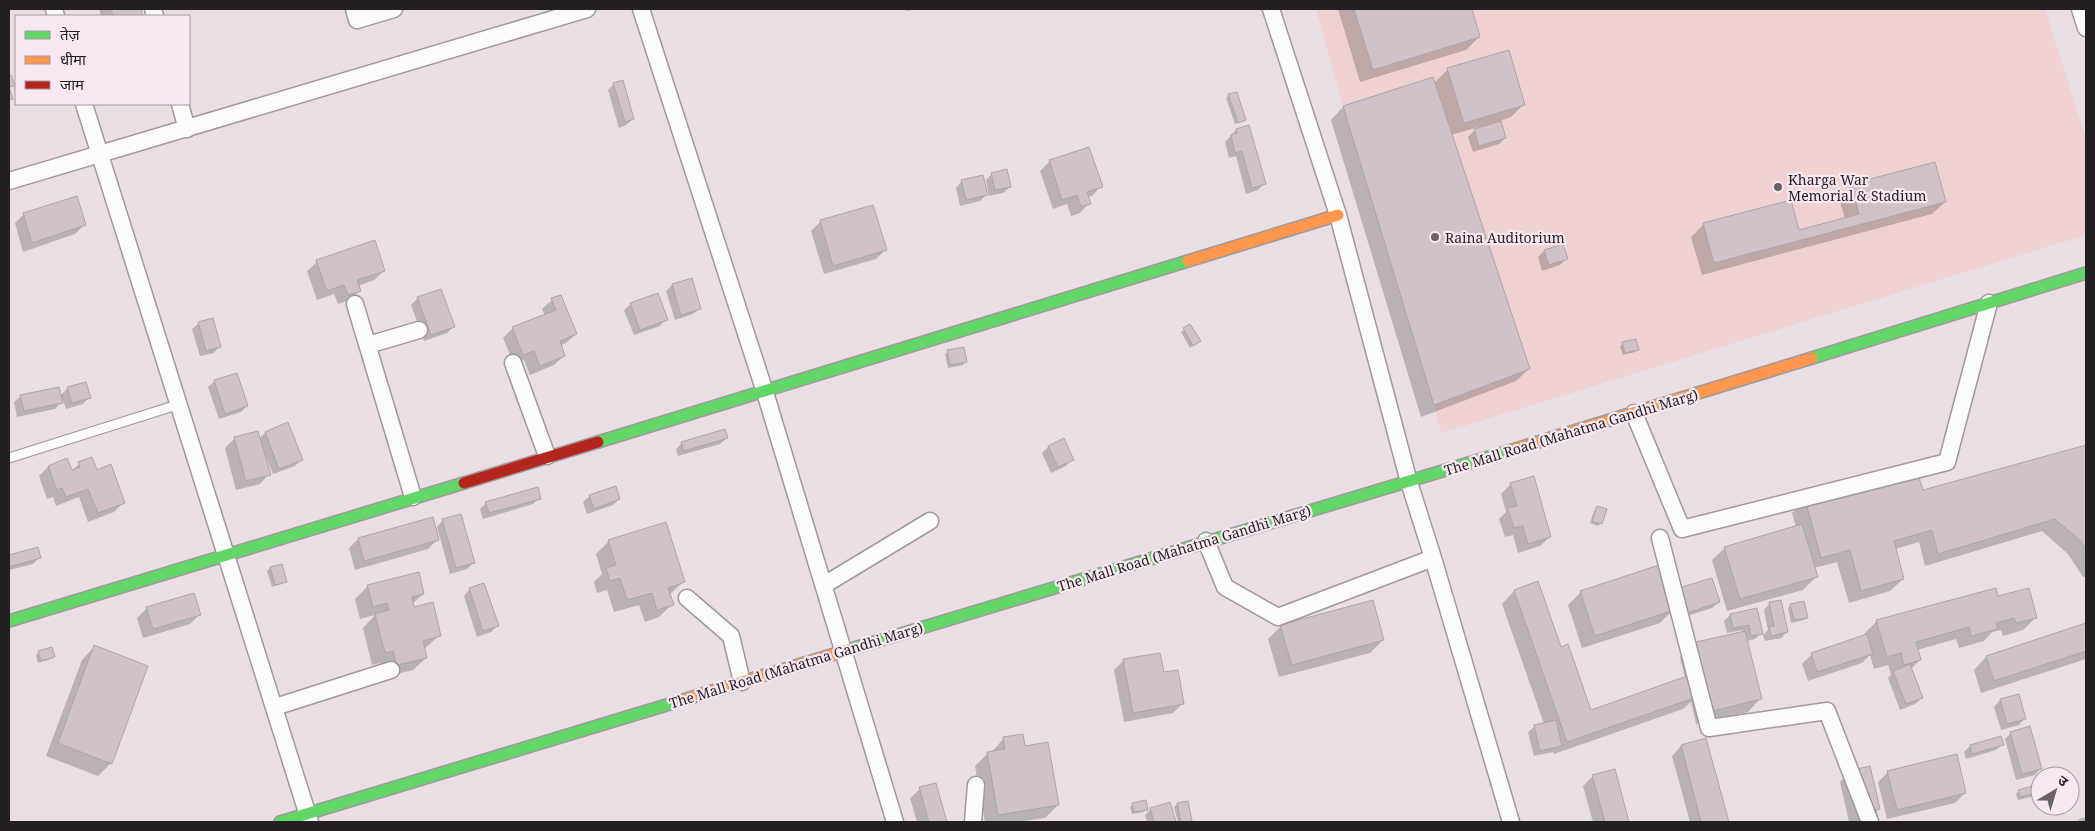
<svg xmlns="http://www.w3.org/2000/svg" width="2095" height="831" font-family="'Noto Serif','Noto Sans Devanagari',serif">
<rect width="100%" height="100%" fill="#e8dee3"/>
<path fill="#efd1d1" d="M1316 9H2045L2086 139V235L1441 433 1434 405 1530 369 1433 77 1343 106Z"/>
<path fill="#0003" d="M99 9H140L142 16H101Z
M906 9H918L906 11Z
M1338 9H1470L1479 37 1466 50 1360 82Z
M1448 69 1524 104 1511 117 1500 121 1505 138 1499 144 1473 152 1468 137 1478 127 1451 135 1529 369 1516 381 1421 417 1331 120 1343 107 1434 83Z
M614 84 633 119 626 125 619 128 608 90Z
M1229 95 1244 120 1242 122 1235 124 1226 98Z
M1248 127 1264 184 1258 190 1246 194 1236 156 1229 158 1225 142 1236 130Z
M1050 161 1101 186 1092 196 1087 197 1089 203 1080 213 1071 216 1067 204 1053 209 1040 171Z
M992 174 1010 187 1003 193 989 196 986 180Z
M962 181 986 195 980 201 960 206 956 188Z
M1852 185 1945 202 1932 214 1702 275 1691 237 1704 224 1798 232 1845 219 1839 198Z
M24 214 85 224 75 234 23 252 15 223Z
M821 221 885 250 876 259 824 274 811 231Z
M1562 245 1566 259 1560 265 1542 271 1538 257 1544 251Z
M317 262 384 271 374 280 358 286 360 290 350 300 338 304 334 294 317 300 307 271Z
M672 285 700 308 693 314 675 320 666 291Z
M418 298 453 327 447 333 424 341 411 305Z
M552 300 576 334 566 343 560 346 564 356 554 365 530 375 524 360 514 364 503 338 513 328 545 316 542 309Z
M631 304 666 319 660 326 634 335 624 310Z
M199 323 220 346 214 353 200 356 192 329Z
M1190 325 1200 341 1190 348 1181 332Z
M1623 344 1637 349 1635 352 1623 355 1620 346Z
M948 352 965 362 963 365 948 368 945 354Z
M215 381 247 406 241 412 219 419 208 387Z
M68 388 89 398 83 404 66 409 63 400 55 409 17 417 14 402 21 396H60Z
M257 432 259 439 265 433 302 459 295 466 273 474 266 457 265 458 269 474 260 484 236 490 225 448 234 439Z
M727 438 720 444 678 456 676 449 682 443Z
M1063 440 1072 459 1066 466 1051 473 1042 453 1048 447Z
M2086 447V576L2083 577 2068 554 2042 531 1925 566 1919 542 1895 549 1903 579 1890 591 1849 603 1837 562 1814 568 1816 577 1803 590 1727 611 1712 560 1725 548 1796 527 1792 513 1805 500 1922 492Z
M79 464 96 471 124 502 114 512 88 522 79 497 56 506 53 497 47 499 39 476 48 467 71 472Z
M1511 484 1550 537 1540 546 1518 553 1513 535 1505 537 1499 519 1506 512 1501 494Z
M590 496 619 499 613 505 587 514 583 502Z
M539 498 533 504 483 519 480 509 486 503Z
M1597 508 1601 523 1598 526 1590 523 1594 511Z
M443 520 473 563 467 569 450 574 437 527Z
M358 539H438L428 549 355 570 349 548Z
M609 541 683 582 669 595 672 604 659 617 645 622 639 605 614 612 607 590 597 593 594 582 602 574 596 554Z
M37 548 40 557 33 564 9 570V556Z
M270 568 285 582 282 584 272 587 267 571Z
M368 586 423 594 412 604 414 608 440 635 424 649 426 658 413 670 384 677 380 663 372 665 363 628 375 615 360 619 355 599Z
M470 589 497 626 491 632 477 637 464 596Z
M1514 591 1560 648 1590 711 1685 678 1680 657 1693 644 1743 633V630L1727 633 1724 621 1730 615 1756 609 1761 633 1755 639 1747 641 1760 699 1748 712 1696 724 1691 702 1683 709 1554 754 1553 752 1534 756 1528 732 1535 726 1544 724 1502 604Z
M1581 592 1673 610 1660 623 1582 648 1568 605Z
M1974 594V596L1997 598 2036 617 2023 630 2003 636 2001 630 1992 632 1984 641 1959 648 1956 639 1917 650 1920 660 1911 669 1922 698 1915 704 1900 710 1888 678 1891 675 1888 665 1874 669 1870 655 1862 663 1808 681 1802 664 1812 654 1865 636 1864 634 1877 621Z
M1673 595 1719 602 1712 608 1681 618Z
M1770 603 1787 632 1781 638 1765 641 1763 635 1768 630 1764 610Z
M1791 605 1807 617 1804 620 1791 623 1788 608Z
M147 608 199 615 190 624 143 638 137 618Z
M2086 624V659L1981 693 1974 670 1986 657Z
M1281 626 1383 640 1370 653 1279 677 1268 639Z
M94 647 111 763 98 776 46 756 82 660Z
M39 652 54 657 51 659 38 663 36 655Z
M1124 660 1163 674 1183 703 1173 713 1124 722 1114 670Z
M2000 700 2025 718 2019 725 2001 730 1994 707Z
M2011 733 2041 768 2035 775 2016 780 2005 739Z
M1004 738 1024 748 1058 805 1045 818 1017 822H985L975 766 988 753H991Z
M1705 740 1728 822H1690L1672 756 1681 746Z
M2002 744 1996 750 1966 759 1964 752 1970 746Z
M1614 770 1628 822H1593L1583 786 1593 776Z
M1849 772 1879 809 1875 812 1877 822H1858V821L1849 822 1840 782Z
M1888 772 1965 793 1955 803 1887 819 1878 782Z
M936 784 946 822H917L910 798 920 789Z
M2019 791 2037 793 2034 796 2018 800 2016 794Z
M1133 804 1146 809 1143 812 1132 814 1130 807Z
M1170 804 1175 822H1147L1145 815 1151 809Z
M1177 804 1191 821 1189 822H1178L1174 807Z
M2086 817V822H2076L2081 818Z"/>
<path fill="#d0c2c6" stroke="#aca5a8" d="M111 9H141L143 16H113Z
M1354 9H1472L1480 37 1373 70Z
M1509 50 1525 105 1464 123 1447 68Z
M11 75 15 86 9 87 13 99 9 100V76Z
M1433 77 1530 369 1434 405 1343 106Z
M623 80 634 119 625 122 613 83Z
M1237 92 1246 120 1238 123 1228 94Z
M1501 121 1506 138 1479 146 1474 129Z
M1249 125 1266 184 1252 188 1242 151 1235 153 1231 135 1237 133 1236 129Z
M1089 147 1103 187 1087 192 1091 204 1081 207 1077 195 1062 200 1049 160Z
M1935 162 1946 202 1714 263 1703 223 1791 200 1799 230 1859 214 1851 184Z
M1007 169 1011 187 995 190 991 173Z
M983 175 988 195 966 200 961 180Z
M77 196 86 225 32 243 23 213Z
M873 205 887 250 833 266 820 220Z
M375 240 385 271 357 280 361 291 348 295 344 285 327 291 316 260Z
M1563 244 1568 259 1549 265 1544 250Z
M692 278 701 309 681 315 672 284Z
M441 289 455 327 431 335 417 297Z
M658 293 668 320 640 330 630 303Z
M561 295 577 334 560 341 565 356 540 366 534 351 523 355 512 327 556 310 551 298Z
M213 318 221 347 206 351 198 322Z
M1190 324 1201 341 1193 346 1183 328Z
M1636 339 1639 350 1625 353 1622 342Z
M964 347 967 362 950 365 947 350Z
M237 373 248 406 225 414 214 380Z
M86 382 91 398 72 403 67 387Z
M59 387 63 403 24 411 20 395Z
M288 422 303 460 279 469 265 432Z
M725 429 728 438 684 451 681 442Z
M258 431 271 475 246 481 234 437Z
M1064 438 1074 460 1058 467 1048 446Z
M2086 445V550L2081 541 2055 519 1938 554 1932 530 1894 541 1904 579 1861 591 1850 550 1821 558 1805 499 1916 468 1923 490Z
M92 457 97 470 111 464 125 503 98 513 88 489 66 497 62 488 57 490 48 466 67 458 72 470 80 467 78 462Z
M1534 476 1551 537 1528 544 1523 526 1514 528 1508 508 1517 506 1510 483Z
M616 486 620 499 594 509 589 495Z
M538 487 541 499 489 513 485 502Z
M1597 506 1607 509 1602 524 1592 521Z
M461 514 475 563 456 568 442 519Z
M433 517 439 540 364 561 358 538Z
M666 522 685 582 668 588 674 605 657 610 652 593 627 600 620 578 610 581 606 568 616 565 608 540Z
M1802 524 1818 577 1740 599 1724 547Z
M38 547 41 558 9 567V555Z
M282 564 287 582 275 585 270 567Z
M1659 565 1674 610 1595 636 1580 591Z
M419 572 424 594 412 597 414 607 433 602 441 636 423 641 427 658 397 665 393 651 385 653 375 614 389 610 387 603 373 607 367 585Z
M1712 578 1720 602 1687 613 1679 588Z
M1538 581 1561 647 1568 644 1591 710 1690 675 1697 697 1567 742 1514 590Z
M484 583 499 626 483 631 469 588Z
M1996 588 1998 596 2029 588 2037 618 2016 623 2014 618 1996 623 1998 629 1971 636 1969 627 1916 642 1921 660 1904 665 1901 653 1887 657 1876 620Z
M194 593 201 615 153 629 146 607Z
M1373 600 1384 640 1292 665 1280 625Z
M1781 600 1788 632 1771 636 1769 627 1774 626 1769 602Z
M1804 601 1808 618 1794 620 1790 604Z
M1757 608 1763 634 1751 636 1749 625 1733 628 1730 614Z
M2086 623V651L1994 681 1986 656Z
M1745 631 1762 699 1709 712 1692 643Z
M1867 634 1873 654 1817 672 1811 653Z
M94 645 148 666 112 764 58 743Z
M52 647 55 657 41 661 38 651Z
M1160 653 1164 672 1178 670 1184 704 1133 713 1123 659Z
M1910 664 1923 698 1906 704 1893 671Z
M2019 694 2026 719 2007 724 2000 699Z
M1556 720 1562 746 1540 751 1534 725Z
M2030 726 2042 769 2022 774 2010 732Z
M1023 734 1025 746 1048 742 1059 805 998 815 987 752 1005 749 1003 737Z
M2001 736 2004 745 1972 754 1970 745Z
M1706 738 1729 822H1701L1681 745Z
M1957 754 1966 793 1897 810 1887 771Z
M1870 766 1880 809 1876 810 1878 822 1849 771Z
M1615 769 1629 822H1605L1592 775Z
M936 783 947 822H929L919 787Z
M2037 785 2038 793 2020 797 2018 790Z
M1146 800 1148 810 1134 812 1132 803Z
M1188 801 1192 821 1181 822 1177 803Z
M1170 802 1176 822H1154L1150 808Z"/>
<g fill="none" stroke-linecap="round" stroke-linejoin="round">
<defs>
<path id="lane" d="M9 458 180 404"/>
<path id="street" d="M54 9 56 16
M153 9 155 16
M354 9 357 20 394 9
M641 9 764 389 895 822
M1271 9 1338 215 1409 482 1433 558 1511 822
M2080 9 2086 28
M84 104 310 822
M180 104 187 129
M9 181 587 9
M355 304 413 497
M368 345 419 330
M513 363 547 456
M1634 413 1682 529 1947 462 1989 303
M1660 538 1709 728 1827 711 1870 822
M1206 541 1225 587 1278 617 1433 558
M824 585 930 521
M687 598 731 636 742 682
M275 707 391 670
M973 822 976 785"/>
<path id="fast" d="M1812 358 2086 273
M598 442 1188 261
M9 621 464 483
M851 649 1509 451
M280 822 683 700"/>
<path id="slow" d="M1188 261 1338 215
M1509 451 1812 358
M683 700 851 649"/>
<path id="jam" d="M464 483 598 442"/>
</defs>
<use href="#lane" stroke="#a0999d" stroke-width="11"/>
<use href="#street" stroke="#a0999d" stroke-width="19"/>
<use href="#fast" stroke="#a0999d" stroke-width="14"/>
<use href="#slow" stroke="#a0999d" stroke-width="14"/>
<use href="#jam" stroke="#a0999d" stroke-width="14"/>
<use href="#lane" stroke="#fcfafb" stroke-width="9"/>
<use href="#street" stroke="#fcfafb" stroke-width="16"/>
<use href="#fast" stroke="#63d668" stroke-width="11"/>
<use href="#slow" stroke="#ff974d" stroke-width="11"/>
<use href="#jam" stroke="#b3261e" stroke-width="11"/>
</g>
<g fill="#696266" stroke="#f8e8f1" stroke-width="2">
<circle cx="1778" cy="187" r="5"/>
<circle cx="1435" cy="237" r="5"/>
</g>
<g text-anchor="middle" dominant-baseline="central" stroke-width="4.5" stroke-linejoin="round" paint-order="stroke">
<g font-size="14" fill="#241f22" stroke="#f8e8f1" text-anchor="start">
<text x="1788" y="179">Kharga War<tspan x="1788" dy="16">Memorial &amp; Stadium</tspan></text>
<text x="1445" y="237">Raina Auditorium</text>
</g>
<g font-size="14" fill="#241f22" stroke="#f8e8f1">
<text transform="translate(1571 432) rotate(-17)">The Mall Road (Mahatma Gandhi Marg)</text>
<text transform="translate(1184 548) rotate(-17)">The Mall Road (Mahatma Gandhi Marg)</text>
<text transform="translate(796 665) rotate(-17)">The Mall Road (Mahatma Gandhi Marg)</text>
</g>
</g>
<rect width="2095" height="831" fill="none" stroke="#241f22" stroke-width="20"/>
<rect x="15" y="15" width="175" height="90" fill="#f8e8f1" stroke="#a3989e"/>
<rect x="25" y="31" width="25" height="8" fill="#63d668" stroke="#a3989e"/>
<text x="60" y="40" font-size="15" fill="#241f22">तेज़</text>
<rect x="25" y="56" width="25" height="8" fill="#ff974d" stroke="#a3989e"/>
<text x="60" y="65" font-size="15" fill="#241f22">धीमा</text>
<rect x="25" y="81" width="25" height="8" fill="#b3261e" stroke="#a3989e"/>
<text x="60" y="90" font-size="15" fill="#241f22">जाम</text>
<g transform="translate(2055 791) rotate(38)"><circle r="24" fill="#f8e8f1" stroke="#a3989e"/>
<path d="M0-4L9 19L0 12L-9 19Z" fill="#696266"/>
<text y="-8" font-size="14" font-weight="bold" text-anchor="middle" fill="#241f22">उ</text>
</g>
</svg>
